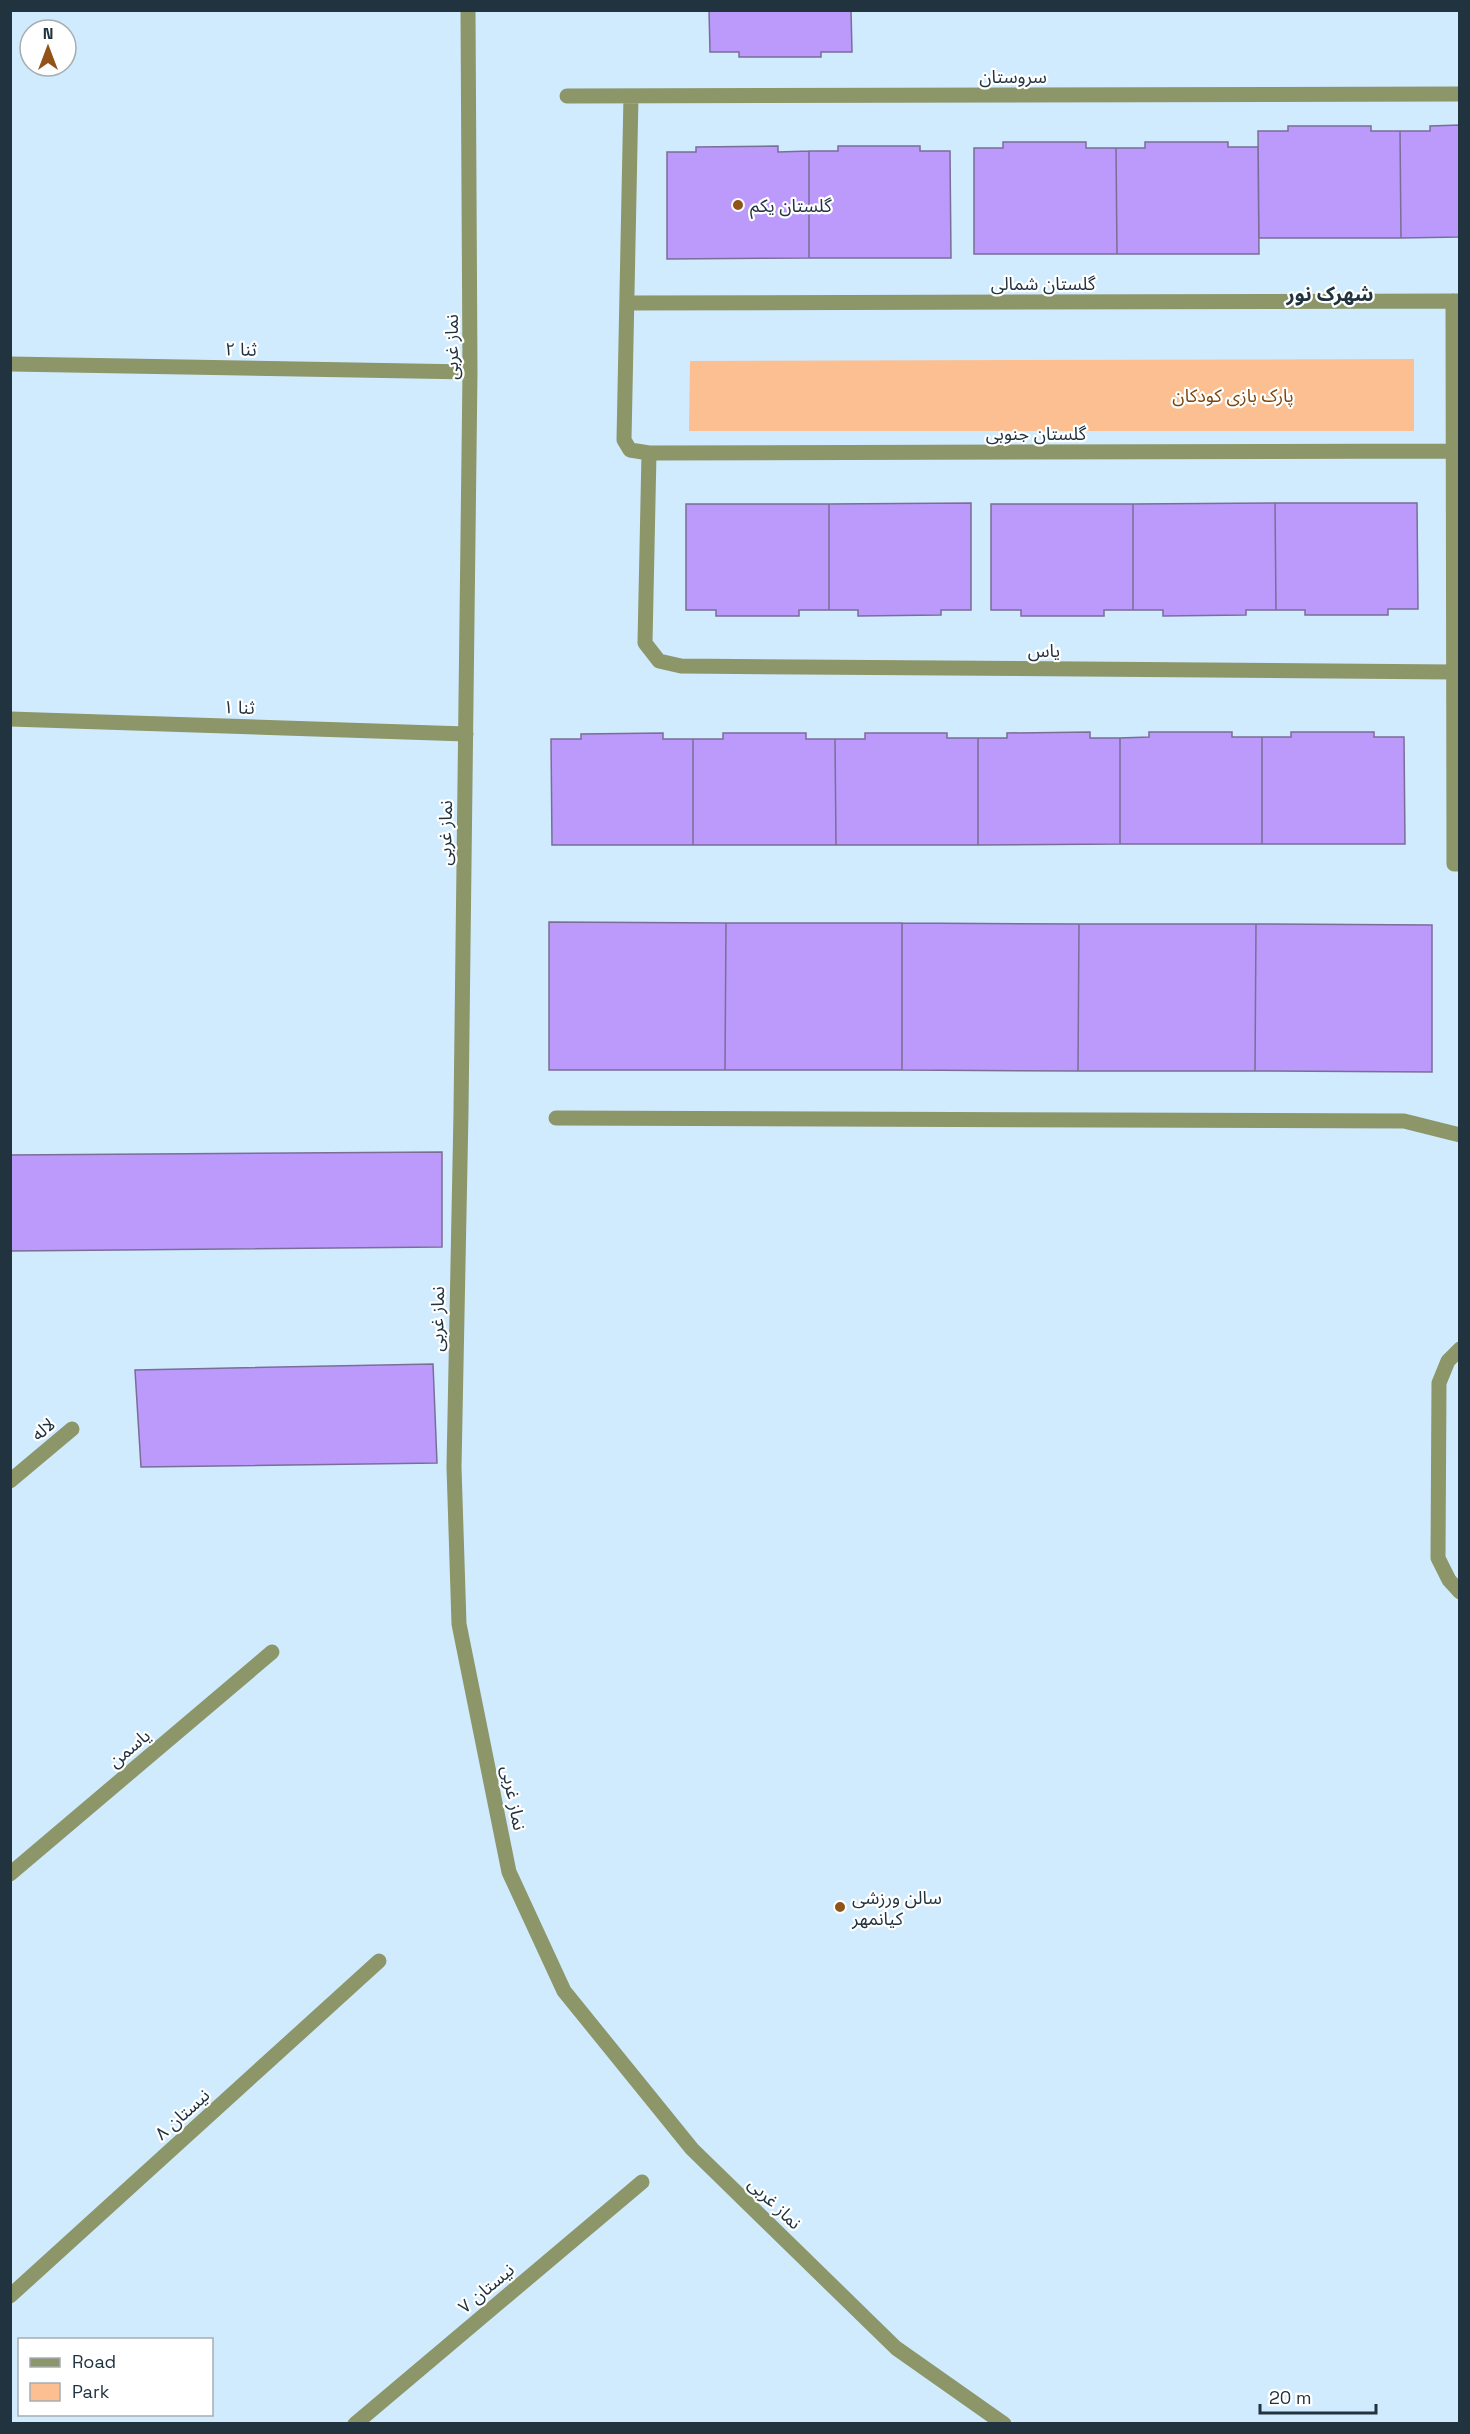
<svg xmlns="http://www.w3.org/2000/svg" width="1470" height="2434" font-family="'Space Grotesk','Noto Sans Arabic',sans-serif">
<rect width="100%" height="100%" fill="#d0ebfe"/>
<path fill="#fbbf91" d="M1414 359V431H689L690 361Z"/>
<path fill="#bb9afc" stroke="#7a6e97" stroke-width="1.5" d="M709 10H851L852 52H821V57H739V52H710Z
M1460 125V237L1401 238 1400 131H1430V126Z
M1288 126H1371V131H1400L1401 238H1259L1258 131H1288Z
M1003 142H1086V148H1116L1117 254H974V148H1003Z
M1145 142H1228V147H1258L1259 254H1117L1116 148H1145Z
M778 146V152L809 151V258L667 259V152H696V147Z
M838 146H920V151H950L951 258H809V151H838Z
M971 503V610H941V615L858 616V610H829V504Z
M1275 503 1276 610H1246V615L1163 616V610H1133V504Z
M1275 503H1417L1418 609H1388V615H1305V610H1276Z
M686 504H829V610H799V616H716V610H686Z
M991 504H1133V610H1104V616H1021V610H991Z
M1090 732V738H1120V844L978 845V738H1007V733Z
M1149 732H1232V737H1262V844H1120V738L1149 737Z
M1291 732H1374V737H1404L1405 844H1262V737H1291Z
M663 733V739H693V845H552L551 739H581V734Z
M723 733H806V739H835L836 845H693V739H723Z
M865 733H947V738H978V845H836L835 739H865Z
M549 922 726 923 725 1070H549Z
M726 923H902V1070H725Z
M902 923 1079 924 1078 1071 902 1070Z
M1079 924H1256L1255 1071H1078Z
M1256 924 1432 925V1072L1255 1071Z
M442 1152V1247L10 1251V1155Z
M433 1364 437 1463 141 1467 135 1370Z"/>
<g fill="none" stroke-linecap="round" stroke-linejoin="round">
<path stroke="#8c9669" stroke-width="15" d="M468 10 470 372 461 1112 454 1467 459 1624 509 1872 564 1991 692 2149 896 2348 1004 2424
M567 96 1460 94
M631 96 624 440 630 450 649 453 1454 451
M1453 301 1454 864H1460
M627 303 1460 301
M10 364 470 372
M649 453 645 643 659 661 681 666 1454 672
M10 719 466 734
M556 1118 1404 1121 1460 1135
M1460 1349 1448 1361 1439 1383 1438 1558 1449 1580 1460 1592
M10 1481 72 1429
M10 1874 272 1652
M10 2296 379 1961
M355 2424 642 2182"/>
</g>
<g fill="#915318" stroke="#fff" stroke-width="2">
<circle cx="738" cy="205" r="6"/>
<circle cx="840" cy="1907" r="6"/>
</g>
<g text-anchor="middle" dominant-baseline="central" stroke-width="4.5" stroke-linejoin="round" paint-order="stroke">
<g font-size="18" fill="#21333f" stroke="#fff">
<text x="1013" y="76">سروستان</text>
<text x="1043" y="283">گلستان شمالی</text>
<text transform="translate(451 347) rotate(-90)">نماز غربی</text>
<text transform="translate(241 349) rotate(1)">ثنا ۲</text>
<text x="1036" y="433">گلستان جنوبی</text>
<text x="1044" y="650">یاس</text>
<text transform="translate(239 707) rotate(2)">ثنا ۱</text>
<text transform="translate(445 833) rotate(-89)">نماز غربی</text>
<text transform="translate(437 1319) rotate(-89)">نماز غربی</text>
<text transform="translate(43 1429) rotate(-40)">لاله</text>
<text transform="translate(129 1748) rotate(-40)">یاسمن</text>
<text transform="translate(514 1798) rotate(79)">نماز غربی</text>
<text transform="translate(182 2114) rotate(-42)">نیستان ۸</text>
<text transform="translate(775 2203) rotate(44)">نماز غربی</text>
<text transform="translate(486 2288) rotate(-40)">نیستان ۷</text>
</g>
<g font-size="18" fill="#21333f" stroke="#fff" text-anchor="start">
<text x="750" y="205">گلستان یکم</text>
<text x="852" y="1897">سالن ورزشی<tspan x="852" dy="21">کیانمهر</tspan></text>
</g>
<g font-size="18" fill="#7e4508" stroke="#fff">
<text x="1233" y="395">پارک بازی کودکان</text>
</g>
<g font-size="20" font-weight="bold" fill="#21333f" stroke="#fff">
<text x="1330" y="294">شهرک نور</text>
</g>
</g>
<rect width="1470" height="2434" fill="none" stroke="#21333f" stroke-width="24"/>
<rect x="18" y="2338" width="195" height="78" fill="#ffffff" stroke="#a6adb2" stroke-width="1.5"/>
<rect x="30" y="2358" width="30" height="9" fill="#8c9669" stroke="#a6adb2" stroke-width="1.5"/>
<text x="72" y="2368" font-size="18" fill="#21333f">Road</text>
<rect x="30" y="2383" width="30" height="18" fill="#fbbf91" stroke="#a6adb2" stroke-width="1.5"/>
<text x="72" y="2398" font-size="18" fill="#21333f">Park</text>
<g transform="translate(48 48)"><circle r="28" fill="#ffffff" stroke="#a6adb2" stroke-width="1.5"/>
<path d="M0-4.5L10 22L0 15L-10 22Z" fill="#915318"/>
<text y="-9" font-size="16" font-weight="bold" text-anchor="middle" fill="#21333f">N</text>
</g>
<path d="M1260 2404v9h116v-9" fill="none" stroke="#21333f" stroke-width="3"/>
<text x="1269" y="2404" font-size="18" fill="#21333f" stroke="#ffffff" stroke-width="4.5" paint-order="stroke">20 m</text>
</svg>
